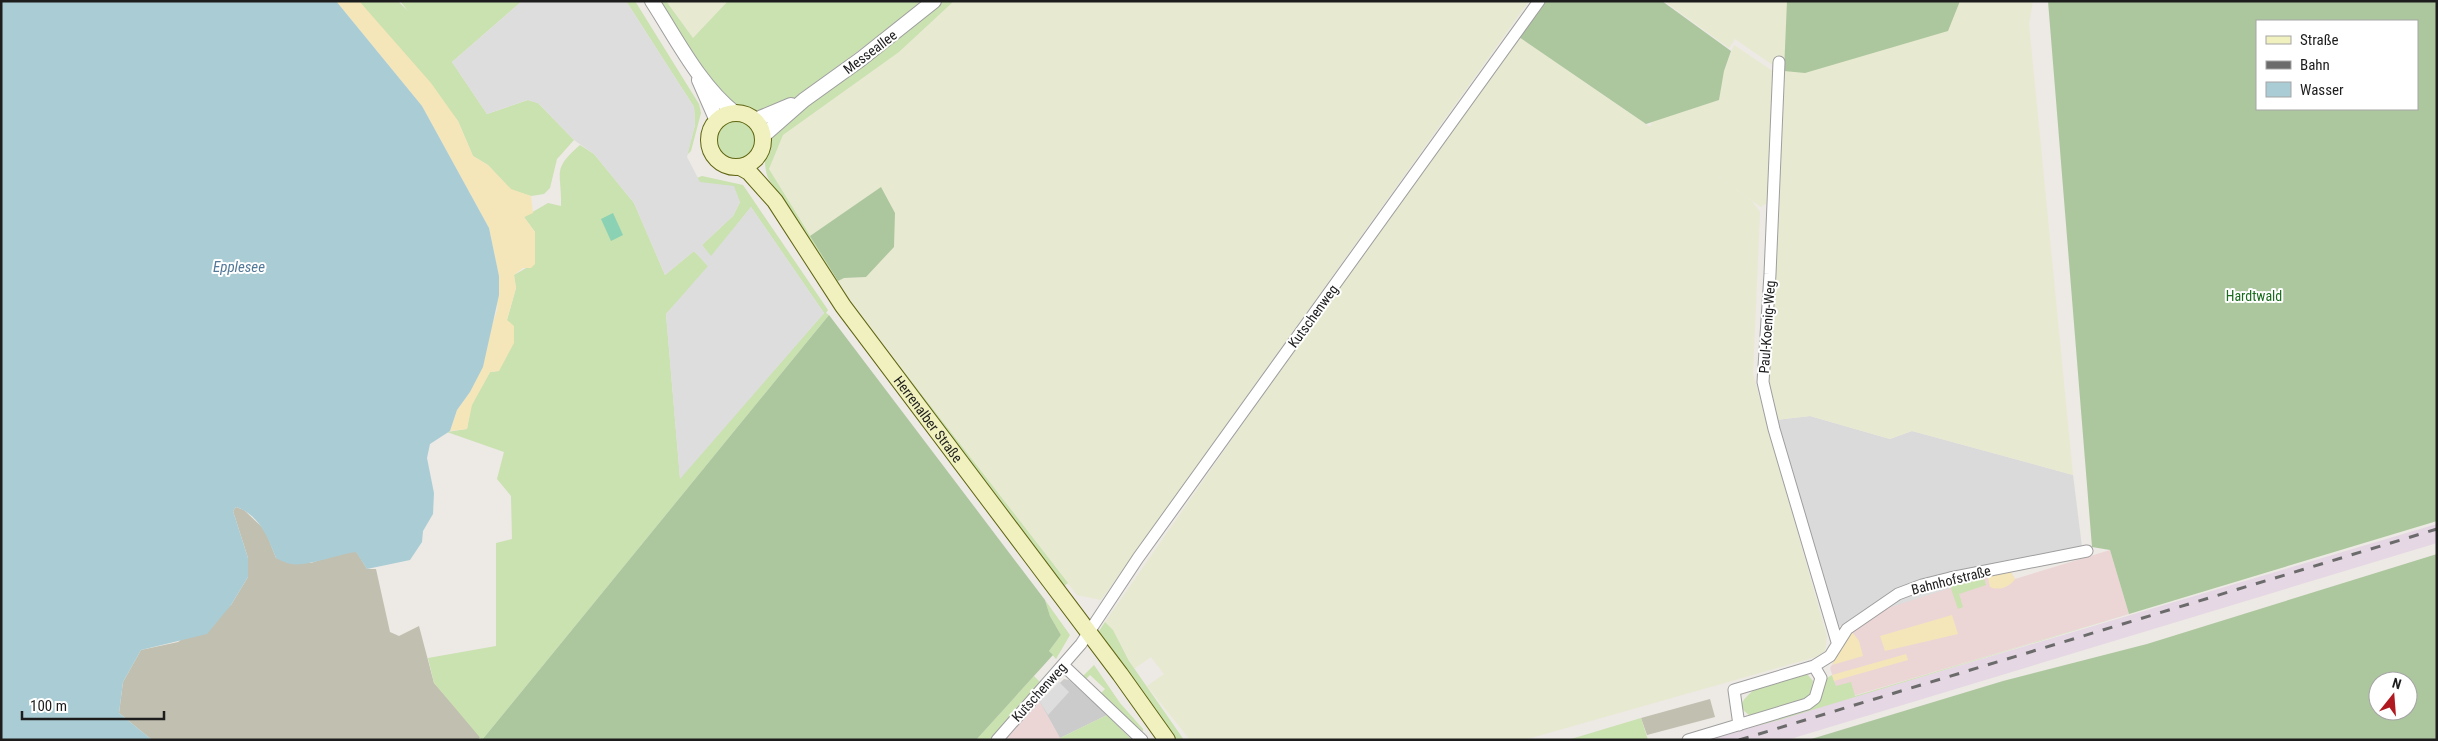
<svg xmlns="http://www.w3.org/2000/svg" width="2438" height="741" font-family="'Roboto Condensed',sans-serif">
<rect width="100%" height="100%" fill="#ede9e4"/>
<path fill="#dbdada" d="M1810 416 1890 439 1912 431 2073 475 2082 547 1894 591 1837 628 1776 420Z"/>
<path fill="#ecd5d5" d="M2110 550 2129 614 1826 704 1837 690 1830 668 1850 634 1884 608 2009 569 2015 579Z
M1040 702 1061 740H1004L1020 722Z"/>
<path fill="#e5d7e3" d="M2437 524V543L1787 740H1709Z"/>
<path fill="#cbcbcb" d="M1064 679 1069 680 1107 715 1060 738 1040 702Z"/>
<path fill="#c0bfb0" d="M236 507 244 510 265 530 276 558 311 563 332 556 356 551 367 569H376L390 632 399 636 419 626 434 683 481 736 478 740H152L119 713 123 682 141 650 178 642 231 605 248 577V558L233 511Z
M1710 699 1715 717 1647 735 1641 718Z"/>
<path fill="#e8e9d1" d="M666 1H728L693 38Z
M954 1H1529L1101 600 1077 595 839 288 838 281 844 278 866 277 880 188 810 236 769 169 783 135 899 52Z
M1664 1H2033L2029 24 2073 475 1912 431 1890 439 1810 416 1776 420 1769 378 1780 70 1735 39 1729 48Z
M1519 37 1650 127 1653 121 1719 100 1724 71 1734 45 1774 72 1767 203 1761 207 1693 159 1752 201 1760 212 1753 374 1827 637 1825 651 1816 657 1524 740H1190L1147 686 1164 674 1151 657 1134 669 1113 630 1105 622 1255 406Z"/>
<path fill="#cae1b0" d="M359 1H398L408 11 400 1H522L452 62 487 114 528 100 538 103 574 140 557 159 550 188 544 194 531 196 511 190 488 165 473 156 458 121Z
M626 1H635L699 104 701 113 691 151 687 155 695 125 694 107Z
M655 1H666L693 38 728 1H922C887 29 852 56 815 83 801 93 781 110 763 113 750 116 732 104 721 98Z
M943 1H954L899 52 783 135 769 169 838 281 839 288 1068 583 1063 587 827 273 768 178C762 161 765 144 774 129L919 22Z
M715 140a22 22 0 1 1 44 0a22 22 0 1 1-44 0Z
M580 145 594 154 634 203 665 275 694 251 709 267 666 314 680 478 824 313 751 207 711 257 702 245 733 216 740 202 689 181 702 176 743 185 828 310 826 313 829 315 482 740 434 683 428 658 496 646V543L512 539 511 496 497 479 504 452 447 432 467 429 471 406 490 372 499 371 507 320 516 288 514 275 535 263V232L524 217 548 203 561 206C562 172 551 170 580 145Z
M1987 573 1988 577 1984 578 1986 585 1959 594 1963 607 1958 609 1948 580Z
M1045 600 1070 635 1056 659 1049 651 1061 635 1050 616Z
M2129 614 1779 720 1703 740 1802 708 1827 678 1832 675 1836 686 1851 682 1855 696Z
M1105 622 1113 630 1129 661 1184 740H1173L1099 631Z
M1094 665 1120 703 1143 729V732L1100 694 1105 689 1090 675 1085 680 1082 677Z
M1807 674 1813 681 1811 694 1807 698 1756 715H1749L1742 709 1741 704C1755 681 1784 679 1807 674Z
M1034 676 1040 682 989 740H976Z
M1107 715 1132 740H1061L1060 738Z
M1641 718 1648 740H1572L1571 739Z"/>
<path fill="#acc79e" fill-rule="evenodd" d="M1546 1H1662L1731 51 1724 71 1719 100 1646 124 1519 37Z
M1787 1H1960L1948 31 1805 73 1784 71Z
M2048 1H2437V521L2129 614 2110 550 2092 547ZM2417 21V109H2257V21Z
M881 187 895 213 894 247 866 277 844 278 838 281 810 236Z
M829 315 1045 600 1050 616 1061 635 1049 651 1053 655 976 740H482Z
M2437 554V740H1808L2003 681 2147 644ZM2378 681H2408V711H2378Z"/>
<path fill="#f5e6b9" d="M336 1H359L431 83 458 121 473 156 488 165 511 189 531 196 533 213 524 217 535 232V264L531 268H523L514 275 516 288 507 320 514 326V343L499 371 490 372 472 405 467 429 450 431 457 410 470 392 487 350 488 337 497 310 499 276 489 228 422 106Z
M2009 569 2015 579C2010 587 1999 591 1990 587L1987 573Z
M1952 615 1958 634 1885 651 1880 636Z
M1852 632 1859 641 1863 656 1832 665Z
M1906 654 1908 660 1834 681 1832 675Z"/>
<path fill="#8bd2b4" d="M613 213 623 235 611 241 601 219Z"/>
<path fill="#ddd" d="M522 1H626L694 107 695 125 687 157 700 182 734 186 740 202 733 216 702 245 711 256 751 207 824 313 680 479 666 314 708 266 694 251 665 275 634 203 594 154 574 140 538 103 527 100 487 114 452 62Z
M1948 580 1951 588 1888 608 1899 598Z
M1059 682 1069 692 1048 715 1040 702Z"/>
<path fill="#aacdd5" d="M1 1H336L422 106 489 228 499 276V295L483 367 470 392 457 410 450 431 430 444 427 458 434 493 433 514 423 531 422 542 410 560 367 569 356 552C339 554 306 567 291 564 286 563 280 560 276 558 268 538 259 514 236 507L233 511 248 558V577L231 605 207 634 141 650 123 682 119 713 152 740H1Z"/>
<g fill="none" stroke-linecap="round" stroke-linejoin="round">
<defs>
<path id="minor" d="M1779 62 1770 274 1763 382 1774 429 1837 642
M1063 665 1142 740
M1739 725 1734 690 1814 666 1830 656 1847 629 1898 594 1922 585 1950 578 2087 551
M997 740 1081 644 1138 558 1539 1
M1688 740 1807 704 1815 698 1821 678 1814 666"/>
<path id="tertiary" d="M652 1C676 38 700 86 735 113
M699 80 717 121
M755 120 791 105
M763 136 804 100 861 59 934 1"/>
<g id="secondary">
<circle cx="736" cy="140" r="27"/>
<path id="s1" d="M740 167 749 172 775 201 843 306 1120 674 1167 740"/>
</g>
</defs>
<use href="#minor" stroke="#9e9e9e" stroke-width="13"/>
<use href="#tertiary" stroke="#9e9e9e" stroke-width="16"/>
<use href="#secondary" stroke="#606512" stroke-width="18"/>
<use href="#minor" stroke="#fff" stroke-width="11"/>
<use href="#tertiary" stroke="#fff" stroke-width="14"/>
<use href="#secondary" stroke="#f0f1be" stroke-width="16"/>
<path stroke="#6b6b6b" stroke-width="3" stroke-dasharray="10 10" stroke-linecap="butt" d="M1739 740 2437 529"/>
</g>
<g text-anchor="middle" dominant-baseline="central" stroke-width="4" stroke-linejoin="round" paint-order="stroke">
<g font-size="14" fill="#1d1d1d" stroke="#fff">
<text transform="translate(870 52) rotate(-37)">Messeallee</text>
<text transform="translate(1313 316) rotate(-54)">Kutschenweg</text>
<text transform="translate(1767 327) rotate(-86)">Paul-Koenig-Weg</text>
<text stroke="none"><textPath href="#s1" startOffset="316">Herrenalber Straße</textPath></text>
<text transform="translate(1951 580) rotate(-14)">Bahnhofstraße</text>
<text transform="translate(1039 692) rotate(-48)">Kutschenweg</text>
</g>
<g font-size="14" fill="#196c1c" stroke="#fff">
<text x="2254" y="296">Hardtwald</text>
</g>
<g font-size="15" font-style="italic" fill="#537999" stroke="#fff">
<text x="239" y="267">Epplesee</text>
</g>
</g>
<rect width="2438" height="741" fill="none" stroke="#1d1d1d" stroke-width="5"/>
<rect x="2256" y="20" width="162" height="90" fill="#ffffff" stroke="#a5a5a5"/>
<rect x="2266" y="36" width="25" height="8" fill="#f0f1be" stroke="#a5a5a5"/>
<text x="2300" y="45" font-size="15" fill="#1d1d1d">Straße</text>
<rect x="2266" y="61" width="25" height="8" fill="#6b6b6b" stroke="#a5a5a5"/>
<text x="2300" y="70" font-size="15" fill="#1d1d1d">Bahn</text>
<rect x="2266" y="82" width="25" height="15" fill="#aacdd5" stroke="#a5a5a5"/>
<text x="2300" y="95" font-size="15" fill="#1d1d1d">Wasser</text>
<g transform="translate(2393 696) rotate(17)"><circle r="24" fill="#ffffff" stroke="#a5a5a5"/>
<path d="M0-4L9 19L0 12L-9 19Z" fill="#b01920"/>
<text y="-8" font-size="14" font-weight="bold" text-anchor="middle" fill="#1d1d1d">N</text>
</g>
<path d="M22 711v8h142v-8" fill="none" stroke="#1d1d1d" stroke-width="2.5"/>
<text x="30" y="711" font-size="15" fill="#1d1d1d" stroke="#ffffff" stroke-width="4" paint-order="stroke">100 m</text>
</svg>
